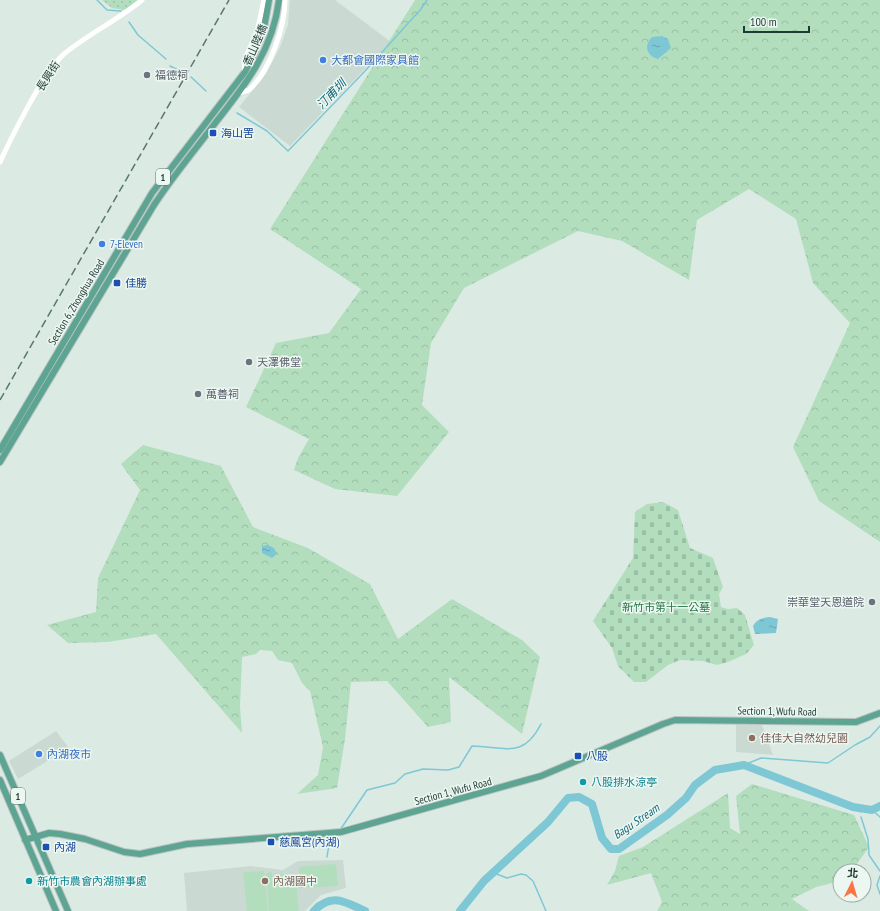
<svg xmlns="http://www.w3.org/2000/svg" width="880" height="911" font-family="'PT Sans Narrow','Noto Sans TC',sans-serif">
<defs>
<pattern id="forest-crowns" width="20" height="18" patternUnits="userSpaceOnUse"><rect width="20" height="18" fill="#b2debe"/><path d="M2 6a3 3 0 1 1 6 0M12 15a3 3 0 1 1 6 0" fill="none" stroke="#99bfa4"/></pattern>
<pattern id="cemetery-stones" width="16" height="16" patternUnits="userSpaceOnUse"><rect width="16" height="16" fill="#b2debe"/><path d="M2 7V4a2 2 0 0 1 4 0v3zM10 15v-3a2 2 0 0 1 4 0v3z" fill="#99bfa4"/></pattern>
<pattern id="park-dots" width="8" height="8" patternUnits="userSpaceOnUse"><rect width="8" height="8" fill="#b2debe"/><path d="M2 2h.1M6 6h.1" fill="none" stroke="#99bfa4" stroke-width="1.8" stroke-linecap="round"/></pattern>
<pattern id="water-ripples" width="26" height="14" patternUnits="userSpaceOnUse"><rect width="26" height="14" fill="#7ec7d5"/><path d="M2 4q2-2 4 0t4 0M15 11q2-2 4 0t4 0" fill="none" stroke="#67a3ad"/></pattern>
</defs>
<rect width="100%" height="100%" fill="#dceae4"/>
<path fill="#cadad3" d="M290 0H335L391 42 290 146 239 107 266 74 280 47 288 25Z
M736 724 762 725 773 755 736 752Z
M56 731 69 748 18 779 9 761Z
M343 860 346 888 321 895 305 911H187L184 873 251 866 283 870 298 861Z"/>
<path fill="#b2debe" d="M336 864 338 886 300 888 299 867Z
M264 871 268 911H247L243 872Z
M272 872V878C281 872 288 872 296 880L299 911H269L266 873Z"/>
<path fill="url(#forest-crowns)" d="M415 0H880V542L819 501 793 447 850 323 813 283 796 219 749 189 697 220 689 280 622 241 578 231 464 288 431 343 422 405 449 432 397 496 335 489 294 470 298 458 309 439 246 407 276 343 329 333 361 289 270 229Z
M143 445 221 466 253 527 308 548 370 584 398 639 452 599 522 640 540 657 522 734 449 677 451 722 428 727 387 681 351 682 345 739 337 788 297 794 318 775 323 747 310 691 302 683 292 663 278 660 272 651 260 650 256 654 242 657 240 707 242 733 156 634 108 642 68 643 47 625 96 612 98 578 140 490 121 464Z
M752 784 854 815 869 847 852 871H840V881L816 887 792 899 809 911H657L662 902 651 873 607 885 615 871 619 856 643 847 728 793 730 828 740 834 736 796Z"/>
<path fill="url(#cemetery-stones)" d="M663 502 678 510 690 548 713 558 723 587 719 594 721 607 728 609 737 608 745 615 754 645 746 654 728 662 717 665 703 661 680 660 668 665 646 682H634L618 666 612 648 593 621 633 558 635 512 647 504Z"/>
<path fill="url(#park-dots)" d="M102 0H138L125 10 112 8Z"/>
<path fill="url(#water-ripples)" d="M662 36 668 39 671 48 658 59C647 56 643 46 652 37Z
M268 545 274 548 277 554 272 558 262 553V546Z
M770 617 778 619 776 633 755 634 753 626C757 619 762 618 770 617Z
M329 897 337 901 321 907 316 911H309L316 903Z"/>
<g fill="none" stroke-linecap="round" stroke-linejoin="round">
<path stroke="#7ec7d5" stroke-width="1.5" d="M97 0 107 10 121 11
M129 22 138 35 166 59
M170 66 180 71
M191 77 206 91
M237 113 267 131 288 151 365 71 421 9 427 0
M744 765 761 758 828 763 855 745 870 737 880 726
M859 808 860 812
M872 810 880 817
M861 817 868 839 869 855 880 871
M340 830 367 790 395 783 405 774 423 769 448 770 459 767 472 746C506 747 523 759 541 724
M327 857 329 844 335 837
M494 873 507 878 521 874 526 875 533 881 546 911
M880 876 877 885 880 894"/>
<path stroke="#7ec7d5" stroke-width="8" d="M314 911C332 892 345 902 365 911
M460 911 484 881 548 822 568 798 579 797 592 804 602 838 611 849H619L667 815 686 798 695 785 715 770 744 765 853 807 872 810 880 806"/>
<defs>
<path id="major" d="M0 450 152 193 245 72 257 48 264 28 269 0
M0 462 154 205C173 176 195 150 216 122 246 84 273 50 279 0
M0 755 68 911
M0 780 56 911
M25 840 49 833 60 834 85 839 124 852 140 854 187 844 341 832 541 776 663 724 675 720 856 722 880 713"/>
</defs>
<use href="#major" stroke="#bbc4c2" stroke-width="8"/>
<path stroke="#fff" stroke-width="5" d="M245 72 244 61 257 32 264 0
M239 93C242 92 248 91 250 89 270 70 285 27 285 0
M0 162C12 136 44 71 64 54 88 34 118 20 142 0"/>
<use href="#major" stroke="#5da492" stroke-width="6"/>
<path stroke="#57776e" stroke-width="1.5" stroke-dasharray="8 4" stroke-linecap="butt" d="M0 400 229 0"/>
</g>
<g fill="#3f7fe0" stroke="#edf7f2" stroke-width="1.5">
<circle cx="323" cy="60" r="4"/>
<circle cx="102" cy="244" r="4"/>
<circle cx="39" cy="754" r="4"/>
</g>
<g fill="#6b7280" stroke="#edf7f2" stroke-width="1.5">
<circle cx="147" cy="75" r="4"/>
<circle cx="249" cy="362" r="4"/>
<circle cx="198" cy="394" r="4"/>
<circle cx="872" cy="602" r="4"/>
</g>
<g fill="#1a4fb4" stroke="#edf7f2" stroke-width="1.5">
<rect x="209" y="129" width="8" height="8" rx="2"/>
<rect x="113" y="279" width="8" height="8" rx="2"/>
<rect x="574" y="752" width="8" height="8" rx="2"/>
<rect x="267" y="838" width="8" height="8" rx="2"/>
<rect x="42" y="843" width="8" height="8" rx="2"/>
</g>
<g fill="#8d6e63" stroke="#edf7f2" stroke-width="1.5">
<circle cx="752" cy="738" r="4"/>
<circle cx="265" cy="881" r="4"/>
</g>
<g fill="#0f9aa8" stroke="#edf7f2" stroke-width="1.5">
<circle cx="583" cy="782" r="4"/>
<circle cx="29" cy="881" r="4"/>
</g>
<g text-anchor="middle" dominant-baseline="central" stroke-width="3" stroke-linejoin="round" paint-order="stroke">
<g fill="#edf7f2" stroke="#5b736c" stroke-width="1">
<rect x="156" y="169" width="14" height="16" rx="3"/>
<rect x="11" y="788" width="14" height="16" rx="3"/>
</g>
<g font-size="10" font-weight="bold" fill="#1d3a33">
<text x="163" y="177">1</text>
<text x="18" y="796">1</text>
</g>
<g font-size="11" fill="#1d3a33" stroke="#edf7f2">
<text transform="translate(255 45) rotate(-67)">香山陸橋</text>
<text transform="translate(48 76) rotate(-57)">長興街</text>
<text transform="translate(76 302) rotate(-59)">Section 6, Zhonghua Road</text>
<text transform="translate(777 711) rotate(1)">Section 1, Wufu Road</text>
<text transform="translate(453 791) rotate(-15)">Section 1, Wufu Road</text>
</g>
<g font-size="11" fill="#366cbe" stroke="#edf7f2" text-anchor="start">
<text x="331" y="60">大都會國際家具館</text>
<text x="110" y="244">7-Eleven</text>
<text x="47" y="754">內湖夜市</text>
</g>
<g font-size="11" fill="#5b616d" stroke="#edf7f2" text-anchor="start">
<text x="155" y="75">福德祠</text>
<text x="257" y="362">天澤佛堂</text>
<text x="206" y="394">萬善祠</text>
<text x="864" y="602" text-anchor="end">崇華堂天恩道院</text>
</g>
<g font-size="11" fill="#164399" stroke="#edf7f2" text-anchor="start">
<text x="221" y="133">海山罟</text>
<text x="125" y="283">佳勝</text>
<text x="586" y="756">八股</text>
<text x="279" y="842">慈鳳宮(內湖)</text>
<text x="54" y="847">內湖</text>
</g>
<g font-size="11" fill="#247443" stroke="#edf7f2">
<text x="666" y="607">新竹市第十一公墓</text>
</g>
<g font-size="11" fill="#785e54" stroke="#edf7f2" text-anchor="start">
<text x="760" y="738">佳佳大自然幼兒園</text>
<text x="273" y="881">內湖國中</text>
</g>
<g font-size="11" fill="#0d838f" stroke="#edf7f2" text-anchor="start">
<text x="591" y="782">八股排水涼亭</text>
<text x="37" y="881">新竹市農會內湖辦事處</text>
</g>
<g font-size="12" font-style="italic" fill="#13687a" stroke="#edf7f2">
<text transform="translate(331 94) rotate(-46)">汀甫圳</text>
<text transform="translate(636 821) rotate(-34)">Bagu Stream</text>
</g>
</g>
<g transform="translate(852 883) rotate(5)"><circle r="19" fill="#edf7f2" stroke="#9aaba6"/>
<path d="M0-3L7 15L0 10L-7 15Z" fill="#fe7446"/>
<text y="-6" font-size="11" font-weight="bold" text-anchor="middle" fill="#1d3a33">北</text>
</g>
<path d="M744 26v6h65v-6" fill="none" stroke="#1d3a33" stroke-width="2"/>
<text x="750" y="26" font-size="12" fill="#1d3a33" stroke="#edf7f2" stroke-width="3" paint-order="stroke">100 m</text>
</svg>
